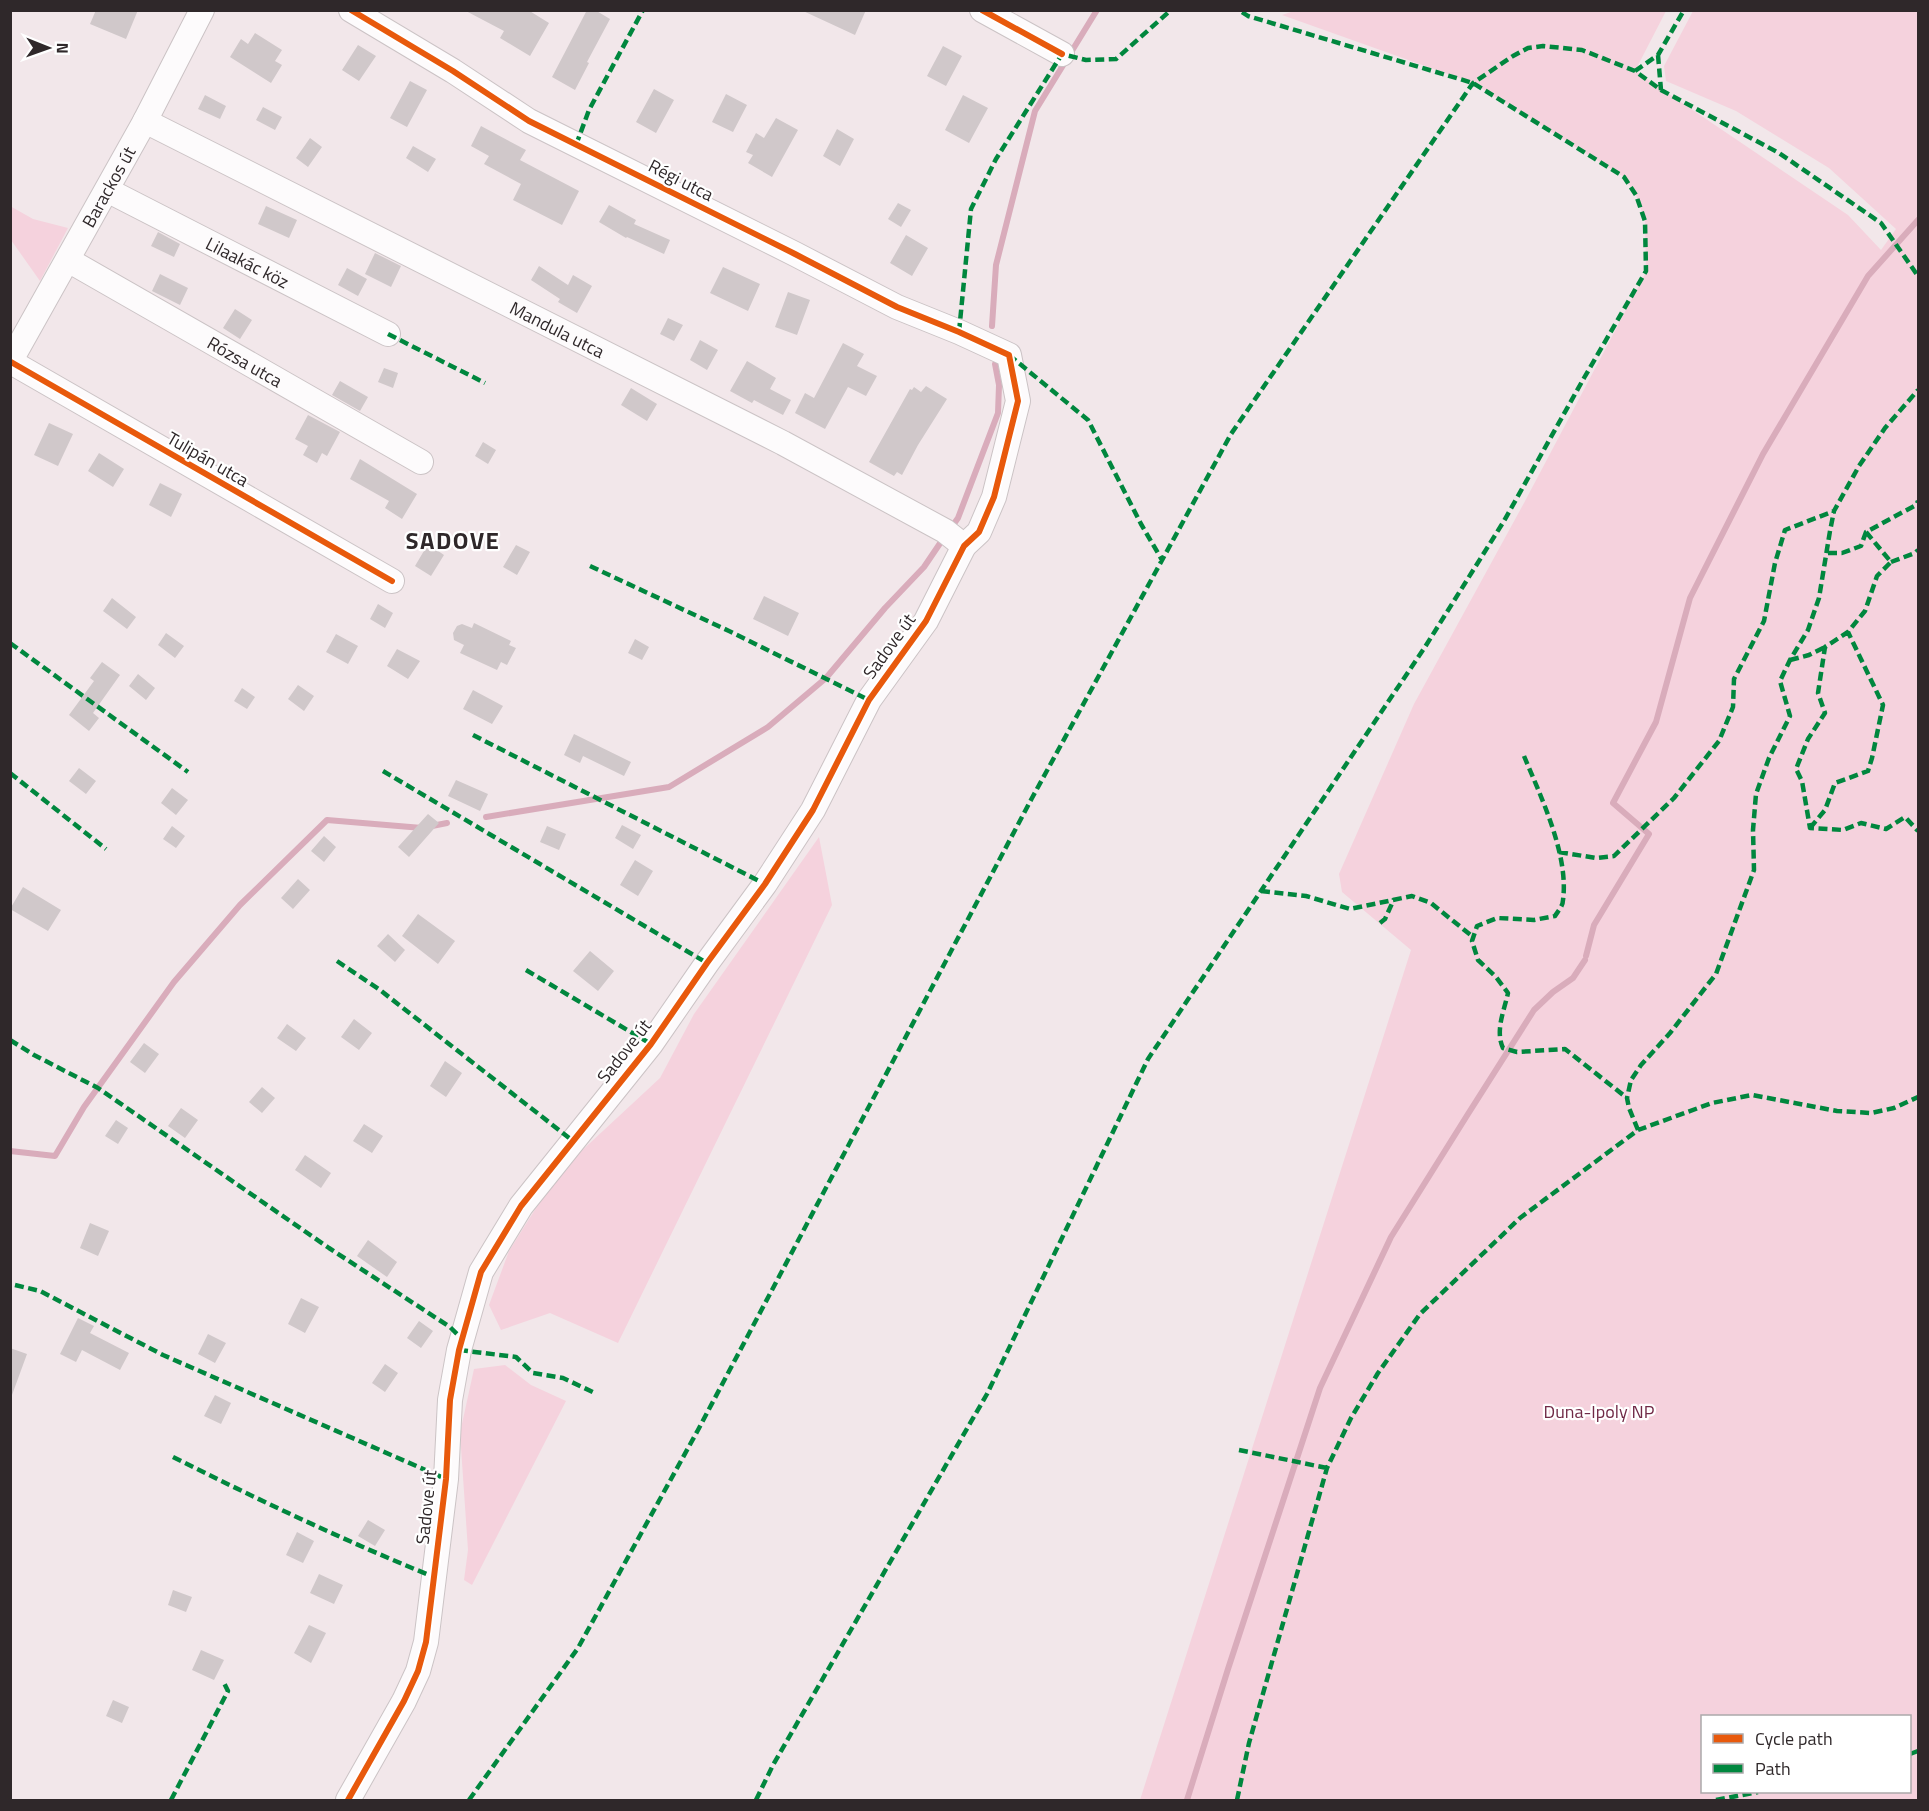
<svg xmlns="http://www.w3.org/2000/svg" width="1929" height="1811" font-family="'Titillium Web',sans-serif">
<rect width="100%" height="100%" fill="#f2e7ea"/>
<path fill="#f5d2dd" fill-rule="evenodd" d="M1294 11H1666L1635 71 1848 215 1881 250 1896 229 1829 168 1736 111 1666 81 1664 66 1693 11H1918V1800H1140L1411 950 1342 892 1339 874 1414 704 1524 503 1646 272 1645 221 1636 195 1624 177 1473 83 1282 15ZM1702 1716H1910V1792H1702Z
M10 206 33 219 68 228 40 281 11 240Z
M819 837 832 905 618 1343 550 1313 501 1330 489 1305 509 1251 553 1181 576 1156 660 1078 694 1014Z
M505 1365 531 1385 566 1401 472 1585 464 1580 468 1550 460 1433 474 1369Z"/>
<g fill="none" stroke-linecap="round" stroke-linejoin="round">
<path stroke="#d9acbb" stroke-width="6" d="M992 326 996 265 1035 111 1097 10
M951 528 958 518 998 413 999 385 995 364
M486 817 669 787 768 727 826 678 885 608 924 567 945 536
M1586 956 1594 925 1649 834 1613 803 1656 722 1690 598 1763 454 1868 276 1918 220
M10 1151 55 1156 84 1107 174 982 240 905 327 820 422 828 447 823
M1187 1800 1228 1669 1320 1388 1391 1237 1468 1114 1534 1010 1553 992 1573 978 1585 960"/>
</g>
<path fill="#d0c8ca" d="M96 10H138L126 39 90 24Z
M464 10H528L549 23 530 56 500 38 504 31Z
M587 10H595L610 19 587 62 589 63 575 90 552 77Z
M801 10H866L855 35Z
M255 33 282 50 275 61 282 65 271 83 230 57 241 39 248 44Z
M358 45 376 56 359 81 342 70Z
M943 46 962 56 946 86 927 76Z
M410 81 427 90 407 127 390 118Z
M654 89 674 100 656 133 636 122Z
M726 94 747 105 733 132 712 122Z
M205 95 226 106 220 119 198 109Z
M963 95 988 108 969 143 945 130Z
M263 107 282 117 275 130 256 120Z
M776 118 798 130 772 177 748 163 753 155 746 152 756 133 764 138Z
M481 126 526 150 520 160 579 191 562 225 513 200 521 184 484 164 489 156 471 146Z
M837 129 854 139 840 166 823 156Z
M310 138 322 147 308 167 296 158Z
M413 146 436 159 428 172 406 158Z
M898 203 911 210 901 227 888 219Z
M609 205 636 220 634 224 670 240 664 254 627 237 626 238 599 222Z
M266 206 297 220 289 238 258 224Z
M158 232 180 244 174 257 151 246Z
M906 235 928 248 912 276 890 263Z
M375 253 401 266 391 287 365 274Z
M539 266 568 285 573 275 592 286 577 313 558 302 560 299 531 280Z
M723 267 760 284 748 311 710 293Z
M347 268 367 279 358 296 338 285Z
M160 274 188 288 180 305 152 291Z
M788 292 810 300 797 335 775 327Z
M235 309 252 320 240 339 223 328Z
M668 318 683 325 674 341 660 334Z
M700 340 718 350 707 370 690 360Z
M843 343 864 354 857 366 877 376 866 396 848 387 825 429 795 413 805 393 814 398Z
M747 361 776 378 770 389 791 400 783 415 754 400 752 403 730 391Z
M384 368 398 373 393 388 378 382Z
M340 381 368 397 360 411 332 395Z
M926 386 947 399 918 445 902 475 897 472 894 476 869 462 910 389 912 390 914 387 921 392Z
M631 388 657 404 647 421 621 405Z
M308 415 340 432 327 456 322 453 317 463 303 455 308 446 295 439Z
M49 423 73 434 58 466 34 455Z
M483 442 496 450 488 464 475 456Z
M99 453 124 469 113 487 88 471Z
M360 459 417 494 402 519 385 508 389 501 350 479Z
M160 483 182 494 171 517 149 505Z
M428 544 444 555 431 576 415 566Z
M516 545 530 552 517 575 503 567Z
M764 596 799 613 788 636 753 619Z
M112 598 136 617 127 629 103 611Z
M378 604 393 613 385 628 370 619Z
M474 623 511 641 509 645 516 648 507 665 501 662 497 670 460 653 464 645 454 640 453 633 457 626 462 624 472 628Z
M166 633 184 646 175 658 158 645Z
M336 634 358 646 348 664 326 652Z
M635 639 649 647 642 660 628 653Z
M397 649 420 661 408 679 387 666Z
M102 662 120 675 93 713 99 718 89 731 69 715 94 681 90 678Z
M138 674 155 688 146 700 129 686Z
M298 685 314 696 304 711 288 699Z
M242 688 255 697 247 709 234 701Z
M473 690 503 706 492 724 463 709Z
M574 734 631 762 624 776 583 756 580 763 564 755Z
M79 768 96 781 86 794 69 781Z
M456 780 488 794 480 811 448 796Z
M172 788 188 800 176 815 161 803Z
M428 814 439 823 409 857 398 847Z
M622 825 641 835 633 849 615 838Z
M172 826 185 836 176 848 163 839Z
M547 826 566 834 559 850 540 842Z
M324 836 336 847 324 862 311 851Z
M635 860 653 871 638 896 620 885Z
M298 879 310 890 293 909 281 898Z
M23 887 61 910 48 931 10 909Z
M418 914 455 941 438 964 402 936Z
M388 934 405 950 395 962 377 946Z
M590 951 614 971 598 991 573 971Z
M354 1019 372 1033 359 1050 341 1037Z
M287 1024 306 1038 296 1051 277 1038Z
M144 1043 159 1054 145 1073 130 1062Z
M445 1061 462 1073 446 1097 430 1086Z
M262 1087 275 1098 262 1113 249 1102Z
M181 1108 198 1120 185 1138 168 1126Z
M116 1120 128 1128 118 1144 105 1136Z
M364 1124 383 1136 372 1153 353 1141Z
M305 1155 331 1173 321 1188 295 1170Z
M90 1223 109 1231 98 1256 80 1248Z
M368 1240 397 1262 387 1277 357 1256Z
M301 1298 319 1307 305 1333 288 1324Z
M78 1318 94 1326 90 1333 129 1353 120 1370 82 1350 76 1362 60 1354Z
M419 1321 433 1331 421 1348 407 1338Z
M208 1334 226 1343 215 1363 198 1354Z
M10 1348 27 1354 12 1395H10Z
M385 1364 398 1373 385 1392 372 1383Z
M215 1395 231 1403 221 1424 204 1416Z
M368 1520 385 1530 375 1546 358 1536Z
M297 1532 314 1541 303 1563 286 1555Z
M319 1574 343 1585 334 1604 310 1593Z
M173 1590 192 1597 186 1612 168 1605Z
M309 1625 326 1633 311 1663 294 1653Z
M201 1650 224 1660 214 1680 192 1670Z
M113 1700 129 1707 122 1723 106 1716Z"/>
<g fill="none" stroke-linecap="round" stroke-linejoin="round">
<defs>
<g id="minor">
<path d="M982 10 1062 54"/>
<path id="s1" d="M145 121 783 443 945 531 964 546"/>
<path id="s2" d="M107 190 388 334"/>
<path id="s3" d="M68 260 421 462"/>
<path id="s4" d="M10 362 145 121 202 10"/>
<path d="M11 362 392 581"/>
<path d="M348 1800 404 1701 418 1671 426 1642 446 1479 450 1400 459 1350 481 1272 521 1206 651 1044 707 963 765 884 813 810 869 700 926 621 964 546 979 532 994 497 1018 401 1009 355 959 332 897 307 795 254 529 121 453 71 351 10"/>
</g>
</defs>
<use href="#minor" stroke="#cbc3c5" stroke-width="26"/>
<use href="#minor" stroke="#fdfbfc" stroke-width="24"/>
<path stroke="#00873e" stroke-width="4.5" stroke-dasharray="9 4.5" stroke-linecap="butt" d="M1658 55 1661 90
M1635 71 1658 55 1684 10
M576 145 589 110 643 10
M959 332 971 209 996 159 1062 54 1086 60 1116 59 1171 10
M388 334 485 383
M1009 355 1088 420 1141 524 1162 560
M1866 532 1891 562 1877 576 1865 611 1848 632 1825 647 1818 693 1825 713 1808 739 1796 769 1802 781 1810 828 1843 830 1861 823 1886 829 1905 817 1918 831
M1828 553H1842L1861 546 1866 532 1916 505 1918 501
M1891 562 1915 553 1918 550
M590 566 729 631 869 700
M10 643 188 772
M1790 660 1809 655 1825 647
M473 735 765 884
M1524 756C1541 797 1569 855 1563 900 1563 906 1558 911 1555 916L1534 920 1497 918 1477 926 1472 941 1478 960 1496 977 1508 993C1504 1011 1495 1031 1503 1048L1517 1052 1565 1049 1627 1098
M383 771 707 963
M10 773 106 849
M1810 828 1825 810 1835 783 1868 771 1872 758 1883 705 1848 632
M1559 852 1596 858 1614 856 1674 798 1719 741 1733 707 1734 679 1764 621 1775 563 1785 530 1834 511
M1261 891 1306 896 1350 909 1412 896 1431 903 1473 937
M1380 923 1385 919 1394 899
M337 961 380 990 573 1141
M526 970 651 1044
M10 1040 34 1055 98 1088 329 1248 450 1327 462 1339
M1638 1130 1629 1108 1627 1098 1631 1080 1641 1065 1670 1033 1716 974 1754 870 1753 830 1756 794 1769 758 1790 716 1780 681 1790 660 1808 630 1819 598 1830 531 1834 511 1859 466 1885 428 1918 390
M15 1285 40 1291 163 1355 446 1479
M459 1350 516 1357 533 1373 563 1378 595 1393
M1239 1450 1327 1468
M173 1457C259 1500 345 1541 434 1577
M1910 1754 1918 1751
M171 1800 228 1691 224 1683
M469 1800 578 1648 698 1430 1032 798 1231 434 1473 83 1513 56 1528 48 1543 46 1582 50 1635 71 1661 90 1779 153 1881 223 1918 276
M756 1800 773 1765 987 1394 1148 1059 1425 647 1504 521 1584 378 1646 271 1645 221 1636 195 1624 177 1473 83 1248 16 1239 10
M1237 1800 1249 1743 1327 1468 1351 1418 1378 1373 1420 1314 1520 1218 1638 1130 1712 1103 1752 1095 1837 1111 1871 1113 1894 1108 1918 1097
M1716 1800 1758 1792"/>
<defs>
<path id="cycleway" d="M982 10 1062 54
M11 362 392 581
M348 1800 404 1701 418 1671 426 1642 446 1479 450 1400 459 1350 481 1272 521 1206 651 1044 707 963 765 884 813 810 869 700 926 621 964 546 979 532 994 497 1018 401 1009 355 959 332 897 307 795 254 529 121 453 71 351 10"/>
</defs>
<use href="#cycleway" stroke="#fff" stroke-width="10"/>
<use href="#cycleway" stroke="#e8590c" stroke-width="6"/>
</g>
<g text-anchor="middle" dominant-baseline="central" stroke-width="4.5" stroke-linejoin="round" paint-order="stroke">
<g font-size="18" fill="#2f282a" stroke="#fff">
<text transform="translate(681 180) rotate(27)">Régi utca</text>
<text stroke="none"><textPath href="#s4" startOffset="201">Barackos út</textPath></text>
<text stroke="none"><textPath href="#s2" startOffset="158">Lilaakác köz</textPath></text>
<text stroke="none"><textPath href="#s1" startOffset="462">Mandula utca</textPath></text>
<text stroke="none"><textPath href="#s3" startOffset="204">Rózsa utca</textPath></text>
<text transform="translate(208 459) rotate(30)">Tulipán utca</text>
<text transform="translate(889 646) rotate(-54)">Sadove út</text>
<text transform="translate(624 1051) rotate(-52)">Sadove út</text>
<text transform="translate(426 1507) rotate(-84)">Sadove út</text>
</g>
<g font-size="18" fill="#702946" stroke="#fff">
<text x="1599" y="1411">Duna-Ipoly NP</text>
</g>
<g font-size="24" font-weight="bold" letter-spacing="1.5" fill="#2f282a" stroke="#fff">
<text x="453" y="540">SADOVE</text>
</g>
</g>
<rect width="1929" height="1811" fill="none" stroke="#2f282a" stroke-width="24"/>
<rect x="1701" y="1715" width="210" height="78" fill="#ffffff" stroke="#aca9aa" stroke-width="1.5"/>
<rect x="1713" y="1734" width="30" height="9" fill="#e8590c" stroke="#aca9aa" stroke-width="1.5"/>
<text x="1755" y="1745" font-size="18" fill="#2f282a">Cycle path</text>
<rect x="1713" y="1764" width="30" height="9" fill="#00873e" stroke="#aca9aa" stroke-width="1.5"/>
<text x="1755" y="1775" font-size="18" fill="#2f282a">Path</text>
<g transform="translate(48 48) rotate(91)" stroke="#ffffff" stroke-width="4.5" paint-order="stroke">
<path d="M0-4.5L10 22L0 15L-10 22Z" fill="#2f282a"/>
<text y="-9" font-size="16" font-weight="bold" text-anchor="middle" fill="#2f282a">N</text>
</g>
</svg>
